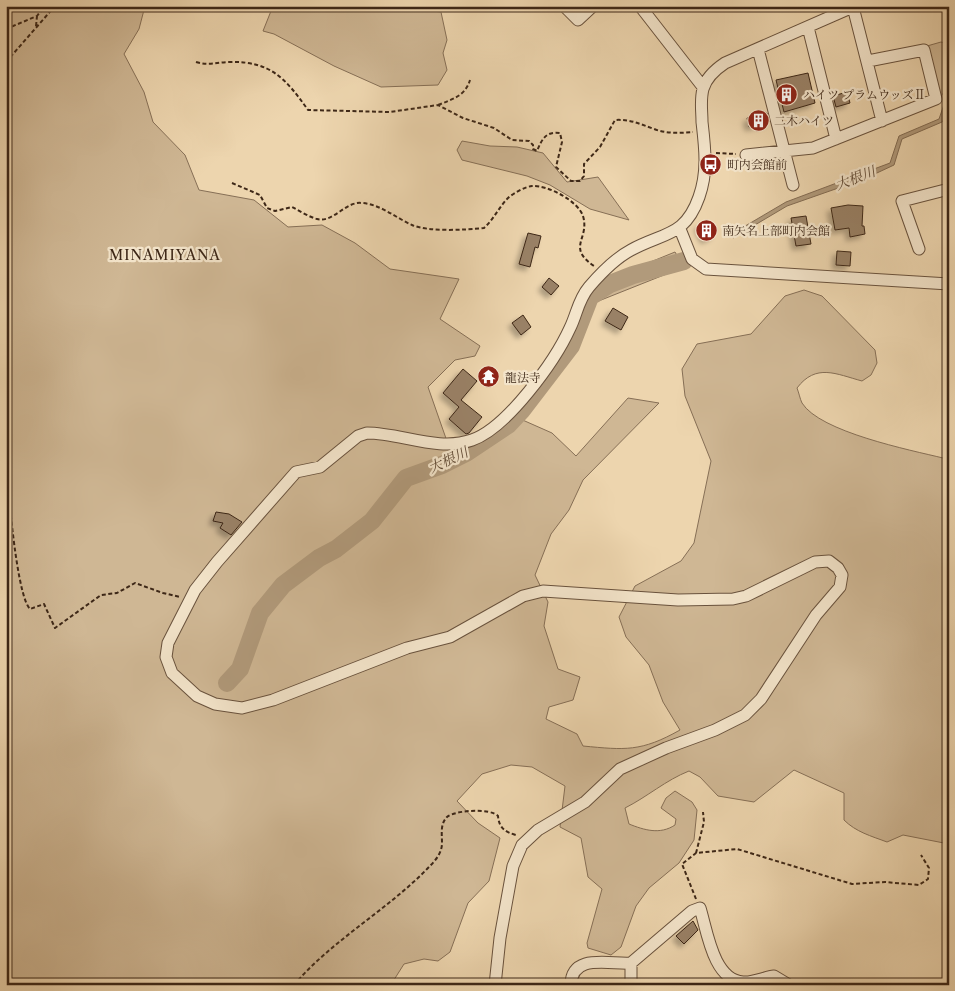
<svg xmlns="http://www.w3.org/2000/svg" width="955" height="991" font-family="'Libre Caslon Text','Noto Serif JP',serif">
<defs>
<filter id="shadow"><feDropShadow dx="-4" dy="4" stdDeviation="2.5" flood-color="#0004"/></filter>
</defs>
<rect width="100%" height="100%" fill="#edd5ae"/>
<filter id="stains"><feTurbulence type="fractalNoise" baseFrequency=".004" numOctaves="4"/><feColorMatrix values="0 0 0 0 .2 0 0 0 0 .09 0 0 0 0 .02 0 0 0 .5 -.17"/></filter>
<radialGradient id="worn" r=".72"><stop offset=".6" stop-color="#630" stop-opacity="0"/><stop offset="1" stop-color="#630" stop-opacity=".3"/></radialGradient>
<path fill="#cfb794" stroke="#866f56" d="M6 6H145L139 29 124 54 144 92 153 122 185 155 199 190 254 200 288 227 322 225 355 243 390 269 459 279 440 319 480 346 475 356 455 360 428 387 449 447 509 414 552 433 576 456 628 398 659 403 583 480 569 510 551 534 535 575 548 602 544 626 558 669 580 677 573 700 549 707 546 719 577 734 583 746C625 750 641 752 680 730L663 702 649 665 626 637 619 617 635 586 681 561 694 543 711 461 685 396 682 369 697 344 751 334 785 296 804 290 822 296 875 350 877 363 871 375 862 381C836 374 816 363 797 388 799 393 800 399 802 403 820 432 910 450 943 458L949 453V844L903 835 887 842C871 836 856 832 844 820V793L794 770 754 802 718 796 700 777 689 771C666 780 647 797 625 808L629 824C644 830 660 835 675 825L676 819 661 808 666 798 675 791 692 802 697 810 694 840 679 863 649 888 636 906 621 947 611 955 588 948 587 943 602 889 588 877 581 838 560 827 565 786 532 767 511 765 482 774 457 801 478 823 500 838 489 881 468 903 450 952 438 961 424 959 404 964 392 983 385 985H6Z
M266 6H381L386 11 414 9 441 12 447 40 443 53 447 70 438 85 381 87 334 66 274 34 263 31 271 11Z
M941 42 949 44V85L939 99 927 46Z
M462 141 490 146 517 147 543 153 567 182 598 177 629 220 590 209 550 185 527 176 462 160 457 150Z
M675 252 684 267 576 310 589 287Z"/>
<path fill="#b19a7b" stroke="#836c53" d="M949 90 946 117 942 122 902 139 894 165 864 179 787 206 733 238 730 235 786 202 890 163 899 136 939 119Z"/>
<g fill="none" stroke-linecap="round" stroke-linejoin="round">
<path stroke="#b19a7b" stroke-width="18" d="M227 683 240 669 260 613 283 585 319 558 336 549 372 521 406 478 442 465 466 453 508 425 522 410 571 346 590 297 610 284 633 275 684 261"/>
</g>
<path fill="#998166" stroke="#3d2717" filter="url(#shadow)" d="M808 73 815 103 784 112 776 80Z
M847 92 850 103 836 107 833 96Z
M767 113 769 122 749 127 747 118Z
M848 205 863 206 862 226H864L865 234 850 237 849 228 835 230 831 208Z
M806 216 811 244 796 246 791 218Z
M707 221 715 235 705 240 698 226Z
M528 233 541 236 538 248 535 247 530 267 519 264Z
M837 251 851 252 850 266 836 265Z
M549 278 559 286 551 295 542 287Z
M613 308 628 317 621 330 605 321Z
M523 315 531 327 521 335 512 323Z
M463 369 477 381 461 400 482 417 469 433 466 434 449 419 459 407 443 393Z
M216 512 229 514 242 522 231 535 220 528 223 523 213 521Z
M693 921 698 930 684 944 676 936Z"/>
<g fill="none" stroke-linecap="round" stroke-linejoin="round">
<defs>
<path id="minor" d="M564 6 578 20 593 6
M640 6 703 87
M853 7 882 121
M808 27 836 139
M758 49 793 185
M746 155 813 148 936 99 924 50 868 61
M680 229 692 259 706 269 949 284
M919 249 902 201 949 189
M495 985 500 938 513 866 522 845 538 830 585 802 620 769 666 748 715 730 745 715 761 699 816 615 840 587 842 575 838 568 829 561 815 562 746 596 733 599 678 600 543 591 523 596 450 637 407 648 273 700 242 708 215 704 197 696 172 673 166 657 168 643 195 590 217 562 296 472 320 467 358 436 367 433C401 433 438 452 472 440 507 428 555 361 570 328 577 314 578 300 589 287 601 273 614 259 631 250 664 232 685 237 699 197 708 172 705 148 702 122 702 111 700 100 703 89 706 78 716 69 725 63L855 6
M571 985C571 952 612 965 631 963L692 911 700 908C707 930 713 980 743 982 753 983 765 977 774 976L789 985
M631 985V963"/>
</defs>
<use href="#minor" stroke="#69523d" stroke-width="13"/>
<path stroke="#3d2717" stroke-width="2" stroke-dasharray="4 2.5" stroke-linecap="butt" d="M36 26 37 16
M6 29 37 16 45 6
M6 62 55 6
M196 62C208 66 218 62 230 62 271 61 286 79 308 110L390 112 438 105 463 118 494 128 512 140 529 141 533 145V149L537 151C542 139 546 131 560 133L562 142 556 167 571 181H580L584 176V164L600 147 615 120C630 119 640 124 654 129 667 134 680 133 693 132
M438 105C453 99 465 96 470 80
M716 153 736 154
M232 183 260 195 267 208 275 211 292 207C300 211 309 217 317 219 334 223 345 201 362 203 380 204 396 218 412 225 428 232 466 230 484 228 494 219 499 207 508 198 514 193 524 187 532 186 548 185 578 201 583 216 590 239 566 247 594 266
M6 504 10 508C12 526 19 598 30 609L44 604 55 628 101 595 117 593 135 583 163 593 180 597
M696 853 704 822 703 812
M696 899 682 864 696 853 737 849 852 884 885 882 919 885 928 879 929 868 921 855
M294 985C331 941 386 911 427 869 434 862 442 854 442 843 442 834 440 824 447 817 455 810 491 808 498 816 499 828 505 832 516 835"/>
<use href="#minor" stroke="#f3e4ca" stroke-width="11"/>
</g>
<defs>
<symbol id="building-disc" viewBox="-11 -11 22 22"><circle r="9.5" fill="#8f2418" stroke="#f3e4ca"/><path d="M-4-6H4V6H1V3H-1V6H-4ZM-2.5-4.3h1.7v1.8h-1.7ZM.8-4.3h1.7v1.8H.8ZM-2.5-1h1.7V.8h-1.7ZM.8-1h1.7V.8H.8Z" fill="#fff"/></symbol>
<symbol id="bus-disc" viewBox="-11 -11 22 22"><circle r="9.5" fill="#8f2418" stroke="#f3e4ca"/><path d="M-5-6H5V4H4V6H2V4H-2V6H-4V4H-5ZM-3.5-4V0h7V-4ZM-3.5 1.2v1.5H-2V1.2ZM2 1.2v1.5H3.5V1.2Z" fill="#fff"/></symbol>
<symbol id="temple-disc" viewBox="-11 -11 22 22"><circle r="9.5" fill="#8f2418" stroke="#f3e4ca"/><path d="M0-6L5-2H3V0L6.5 2.5H4V6H1.5V3h-3V6H-4V2.5H-6.5L-3 0V-2H-5Z" fill="#fff"/></symbol>
</defs>
<g fill-rule="evenodd">
<use href="#building-disc" x="774" y="82" width="25" height="25"/>
<use href="#building-disc" x="746" y="108" width="25" height="25"/>
<use href="#bus-disc" x="698" y="152" width="25" height="25"/>
<use href="#building-disc" x="694" y="218" width="25" height="25"/>
<use href="#temple-disc" x="476" y="364" width="25" height="25"/>
</g>
<g text-anchor="middle" dominant-baseline="central" stroke-width="4.5" stroke-linejoin="round" paint-order="stroke">
<g font-size="12" fill="#3d2717" stroke="#f3e4ca" text-anchor="start">
<text x="803" y="94">ハイツ プラムウッズⅡ</text>
<text x="774" y="120">二木ハイツ</text>
<text x="727" y="164">町内会館前</text>
<text x="722" y="230">南矢名上部町内会館</text>
<text x="505" y="377">龍法寺</text>
</g>
<g font-size="14" font-style="italic" fill="#604a35" stroke="#f3e4ca">
<text transform="translate(855 178) rotate(-21)">大根川</text>
<text transform="translate(448 460) rotate(-25)">大根川</text>
</g>
<g font-size="14" letter-spacing="1" fill="#3d2717" stroke="#f3e4ca">
<text x="165" y="255">MINAMIYANA</text>
</g>
</g>
<rect width="955" height="991" fill="none" stroke="#edd5ae" stroke-width="25"/>
<rect x="8" y="8" width="940" height="976" fill="none" stroke="#3d2717" stroke-width="2.5"/>
<rect x="12" y="12" width="930" height="966" fill="none" stroke="#3d2717"/>
<rect width="100%" height="100%" filter="url(#stains)"/>
<rect width="100%" height="100%" fill="url(#worn)"/>
</svg>
